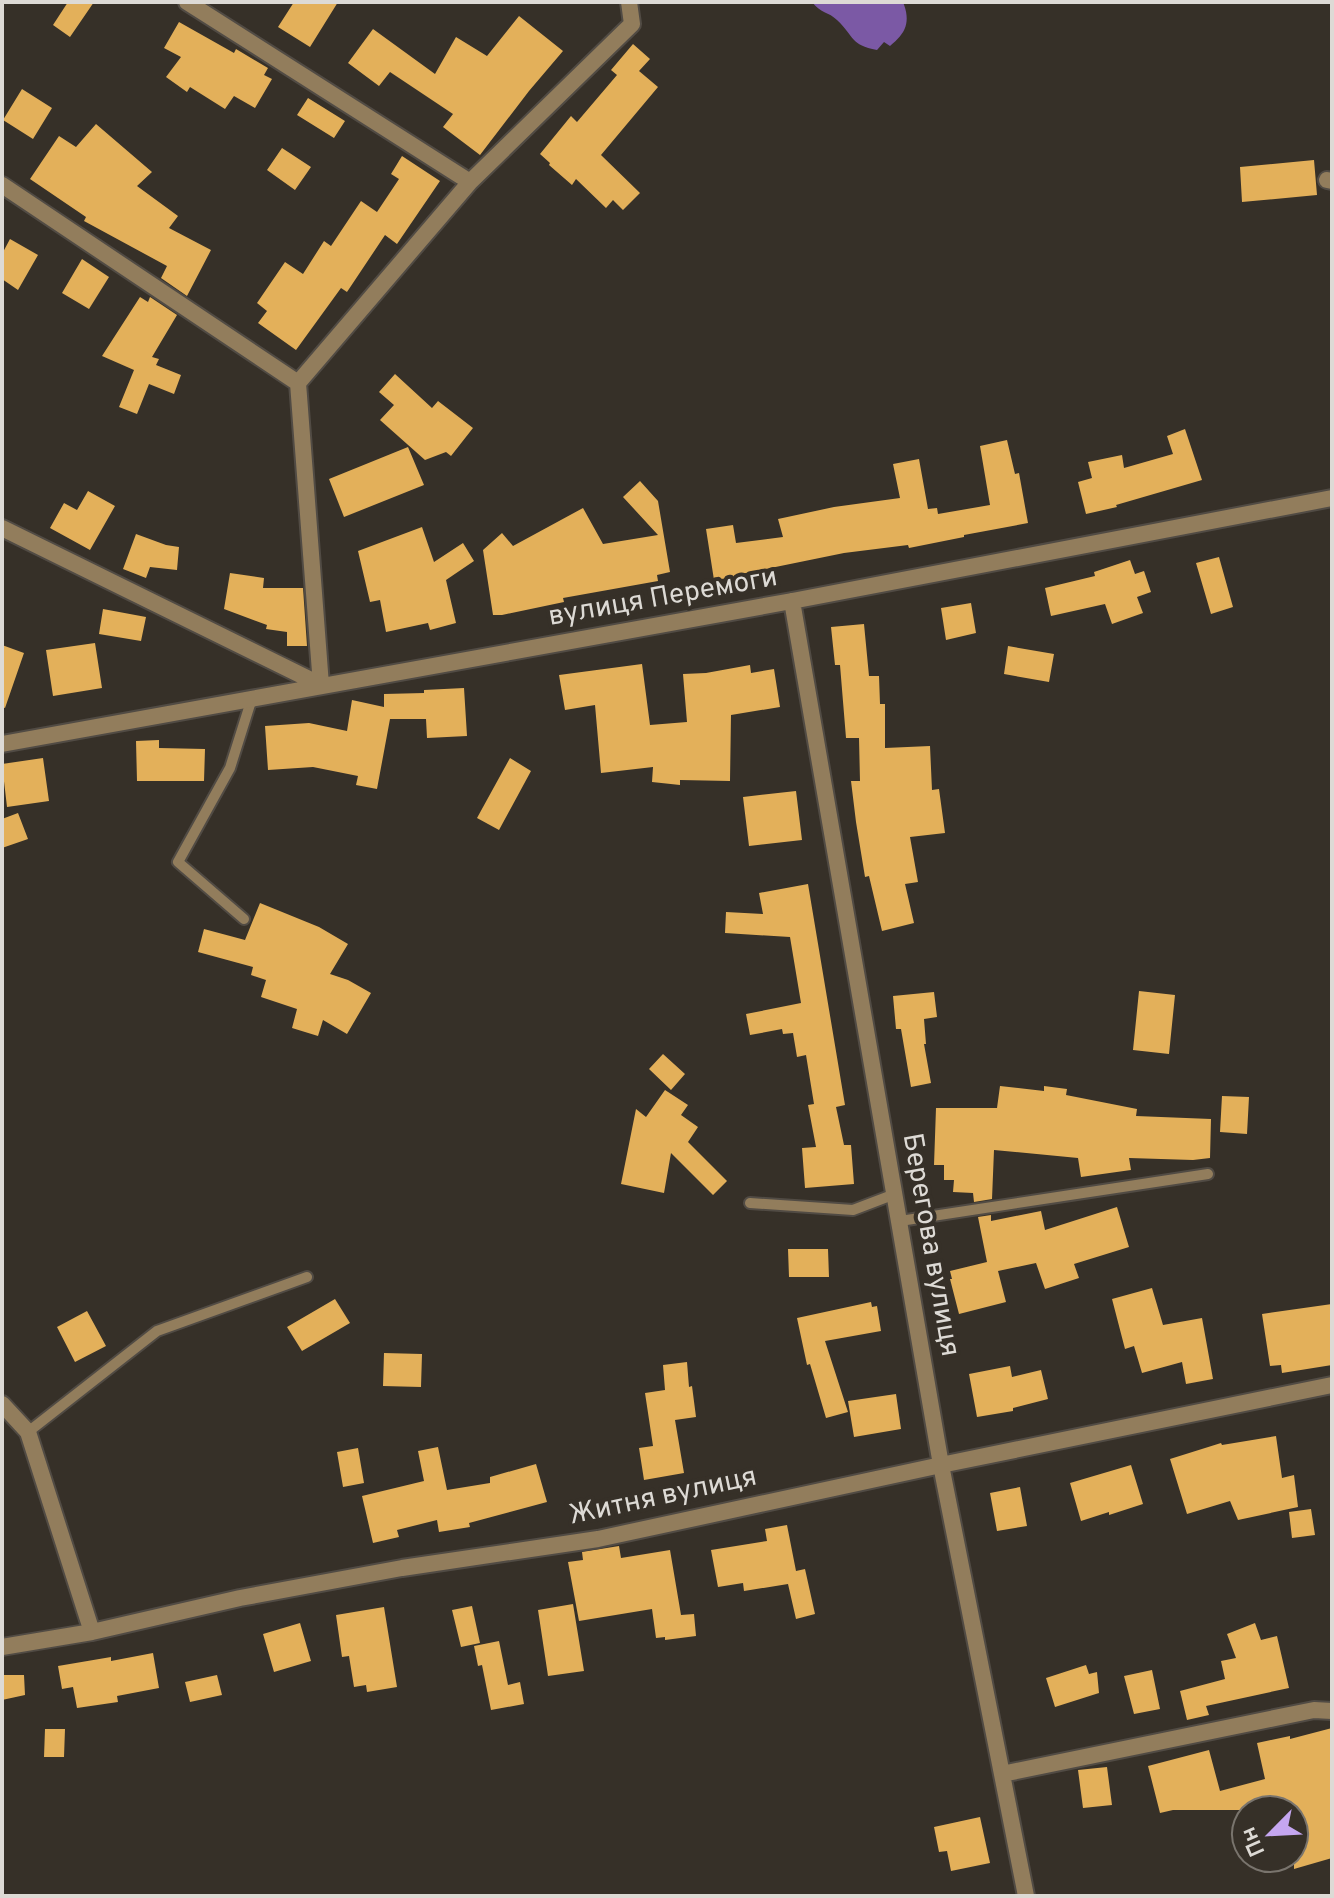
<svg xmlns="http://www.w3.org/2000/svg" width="1334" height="1898" font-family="Overpass,sans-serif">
<rect width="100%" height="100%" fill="#363028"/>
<path fill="#7b59a5" d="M812 2H903C911 22 906 33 890 46L884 42 877 50C850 45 855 37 837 20 829 12 820 13 812 2Z"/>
<path fill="#e3b05a" d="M68 2H94L70 37 53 25Z
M294 2H338L310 47 278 27Z
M519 16 563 51 529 91 480 155 443 127 453 114 390 72 379 86 348 63 373 29 435 74 456 37 487 56Z
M179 22 234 53 236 49 268 68 264 75 272 79 255 108 234 96 225 109 190 87 187 92 166 77 181 57 164 48Z
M633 44 650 59 639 71 658 87 601 155 640 193 623 210 613 200 606 208 576 179 572 185 549 165 550 163 540 154 571 116 577 122 617 75 611 70Z
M22 89 52 108 33 139 3 120Z
M308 98 345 121 334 138 297 115Z
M96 124 152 172 137 186 178 216 169 228 211 250 187 296 161 278 167 266 84 221 86 217 30 179 59 136 76 147Z
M282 148 311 167 295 190 267 170Z
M402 156 440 181 397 244 385 235 347 292 341 288 296 350 258 323 267 311 257 303 285 262 303 274 324 241 331 246 361 201 377 212 399 179 391 174Z
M1314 160 1317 195 1242 202 1240 167Z
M10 239 38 255 18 290 2 279V254Z
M82 259 109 277 89 309 62 293Z
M140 297 148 302 150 297 177 315 152 357 159 359 156 365 181 375 174 394 149 384 137 414 119 407 134 370 102 356Z
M395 374 432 408 438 401 473 428 451 456 446 452 425 460 380 420 394 405 379 392Z
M1185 429 1202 480 1116 505 1117 507 1086 514 1078 482 1092 478 1088 462 1122 455 1124 468 1173 454 1167 436Z
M1007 440 1015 474 1019 473 1028 523 964 535V537L909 548 908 545 844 553 741 574 742 576 714 580 706 529 733 525 736 543 783 537 778 519 834 507 900 498 893 464 919 459 928 509 937 508 938 514 990 505 980 446Z
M408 447 424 485 344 517 329 479Z
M640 481 658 501 670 572 657 575 658 581 563 598 564 602 502 615H493L483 550 502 533 513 546 583 508 603 544 658 535 623 497Z
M88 491 115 506 90 550 50 528 64 503 77 510Z
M422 527 434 562 463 543 474 561 446 580 456 623 430 630 428 623 386 632 380 600 370 602 358 551Z
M136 534 166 545 179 547 177 570 150 567 146 578 123 569Z
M1219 557 1233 607 1211 614 1196 563Z
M1130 560 1135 574 1144 571 1151 592 1137 597 1143 613 1112 624 1105 604 1051 616 1045 588 1095 576 1094 572Z
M230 573 264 578 263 588H303L307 646H287V632L266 629 267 625 224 609Z
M971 603 976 633 946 640 941 608Z
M103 609 146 617 141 641 99 634Z
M864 624 869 676H879L880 704H885V748L930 746 932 790 939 789 945 833 910 837 918 882 905 884 914 923 882 931 869 876 865 877 856 822 851 781H860L859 738H846L840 665H835L831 627Z
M95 643 102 688 53 696 46 650Z
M2 645 24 653 5 708 2 707Z
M1008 646 1054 654 1049 682 1004 674Z
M642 664 650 725 687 722 683 674 706 673 750 665 751 673 774 669 780 707 731 715 730 781 680 780V785L652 782 653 767 601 773 595 705 565 710 559 675Z
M464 688 467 736 427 738 426 719H390L377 789 356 785 358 776 313 767 268 770 265 726 309 723 347 731 352 700 384 707V694L424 693V690Z
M159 740V748L205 749 204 781H137L136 741Z
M43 758 49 801 7 807 2 764Z
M510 758 531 771 499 830 477 818Z
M796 791 802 840 749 846 743 797Z
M18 813 28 839 2 848V819Z
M808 884 845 1105 836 1107 844 1145H851L854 1184 805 1188 802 1148 816 1147 808 1105 814 1104 806 1055 797 1057 793 1033 783 1034 782 1029 750 1035 746 1014 801 1003 790 937 725 933 726 912 763 914 759 893Z
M260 903 319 927 348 944 330 974 348 980 371 993 347 1034 323 1020 318 1036 292 1028 297 1009 261 997 266 980 251 975 253 967 198 952 204 929 245 940Z
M1139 991 1175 995 1169 1054 1133 1050Z
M934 992 937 1017 924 1019 926 1044H924L931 1083 911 1087 901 1029H896L893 996Z
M663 1054 685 1074 671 1090 649 1069Z
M1000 1086 1044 1091V1086L1067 1089 1066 1095 1137 1109 1136 1116 1211 1119 1210 1158 1193 1160 1129 1158 1131 1170 1081 1177 1078 1158 994 1150 992 1199 974 1202 973 1193 953 1192 954 1180H944V1165H934L936 1108H997Z
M665 1090 688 1105 681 1115 698 1127 688 1142 727 1181 713 1195 671 1153 664 1193 621 1184 636 1109 646 1117Z
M1222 1096 1249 1097 1247 1134 1220 1132Z
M1117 1207 1129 1247 1074 1264 1079 1278 1045 1289 1036 1263 998 1271 1006 1302 959 1314 950 1279H952L950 1271 987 1262 978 1217 991 1215V1221L1041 1211 1045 1230Z
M788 1249H828L829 1277H789Z
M1152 1288 1163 1325 1202 1318 1213 1379 1186 1384 1182 1362 1142 1373 1134 1346 1125 1349 1112 1299Z
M335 1299 350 1323 302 1351 287 1327Z
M871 1302 872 1307 877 1306 881 1331 825 1341 848 1412 826 1418 810 1364 807 1365 797 1318Z
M1332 1304V1365L1282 1373 1281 1365 1270 1366 1262 1314Z
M87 1311 106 1346 75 1362 57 1327Z
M384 1353 422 1354 421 1387 383 1386Z
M687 1362 689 1387 692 1386 696 1417 675 1420 684 1473 644 1480 639 1448 653 1446 645 1393 665 1390 663 1365Z
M1010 1366 1012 1377 1041 1370 1048 1399 1013 1408V1411L977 1417 969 1374Z
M896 1394 901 1429 854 1437 848 1401Z
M1276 1436 1282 1478 1294 1475 1298 1507 1238 1520 1230 1501 1187 1514 1170 1459 1221 1443 1222 1445Z
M438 1447 447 1490 490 1483V1477L536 1464 547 1502 469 1523 470 1527 439 1532 437 1520 397 1530 399 1537 373 1543 362 1496 424 1481 418 1451Z
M358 1448 364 1483 343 1487 337 1452Z
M1131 1465 1143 1504 1109 1515V1512L1081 1521 1070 1483Z
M1020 1487 1027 1526 997 1531 990 1493Z
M1311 1509 1315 1535 1292 1538 1289 1512Z
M787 1525 796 1571 805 1569 815 1614 796 1619 788 1584 744 1591 743 1583 718 1587 711 1550 767 1541 765 1529Z
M619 1546 621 1558 670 1550 681 1615 694 1614 696 1636 665 1640V1637L656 1638 652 1609 579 1621 568 1562 583 1560 582 1552Z
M573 1604 584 1671 548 1676 538 1610Z
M472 1606 480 1643 461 1647 452 1610Z
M384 1607 397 1687 367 1692 366 1685 354 1687 349 1656 342 1657 336 1615Z
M300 1623 311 1661 274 1672 263 1634Z
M1255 1623 1261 1640 1277 1636 1289 1688 1206 1706 1209 1715 1187 1720 1180 1691 1225 1679 1221 1661 1236 1658 1227 1634Z
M499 1641 508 1685 520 1682 524 1704 491 1710 482 1665 478 1666 474 1646Z
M153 1653 159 1688 117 1696 118 1702 77 1708 73 1687 62 1689 58 1666 111 1657V1661Z
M1086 1665 1089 1674 1097 1672 1099 1693 1055 1707 1046 1678Z
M1152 1670 1160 1709 1134 1714 1124 1676Z
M2 1675H24L25 1695 2 1700Z
M217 1675 222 1695 190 1702 185 1682Z
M1332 1728V1858L1294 1869V1810H1173L1160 1813 1148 1766 1209 1750 1220 1791 1265 1779 1257 1743 1290 1736V1739Z
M45 1729H65L64 1757H44Z
M1107 1767 1112 1805 1083 1808 1078 1770Z
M980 1817 990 1863 951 1871 947 1851 939 1852 934 1827Z"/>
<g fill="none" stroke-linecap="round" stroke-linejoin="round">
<defs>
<path id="service" d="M244 919 178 862 230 768 252 698
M750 1203 853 1210 895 1194
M900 1221 1208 1174
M28 1432 157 1331 307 1277"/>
<path id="minor" d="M187 2 470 182
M1327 180 1332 181
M2 185 298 383 321 685
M298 383 470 182 632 24 629 2
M2 528 321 685
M792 601 941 1465 1026 1896
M2 744 792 601 1332 498
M2 1404 28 1432 92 1632
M2 1647 92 1632 240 1598 402 1568 598 1539 941 1465 1332 1385
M1002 1774 1314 1710 1332 1711"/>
</defs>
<use href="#service" stroke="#514b44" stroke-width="14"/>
<use href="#minor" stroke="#514b44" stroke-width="20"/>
<use href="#service" stroke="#927d5c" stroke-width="10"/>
<use href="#minor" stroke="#927d5c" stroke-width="16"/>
</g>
<g text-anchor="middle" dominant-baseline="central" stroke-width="8" stroke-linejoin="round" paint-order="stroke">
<g font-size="28" fill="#dddad5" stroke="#363028">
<text transform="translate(663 598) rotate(-10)">вулиця Перемоги</text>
<text transform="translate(930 1245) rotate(80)">Берегова вулиця</text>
<text transform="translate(663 1497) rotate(-12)">Житня вулиця</text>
</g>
</g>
<rect width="1334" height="1898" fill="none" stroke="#dddad5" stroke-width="8"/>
<g transform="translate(1270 1834) rotate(246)"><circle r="38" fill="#363028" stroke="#79746d" stroke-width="2"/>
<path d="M0-6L14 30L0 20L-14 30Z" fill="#c5a6f0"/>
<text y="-12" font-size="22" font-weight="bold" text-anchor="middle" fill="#dddad5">Пн</text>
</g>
</svg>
